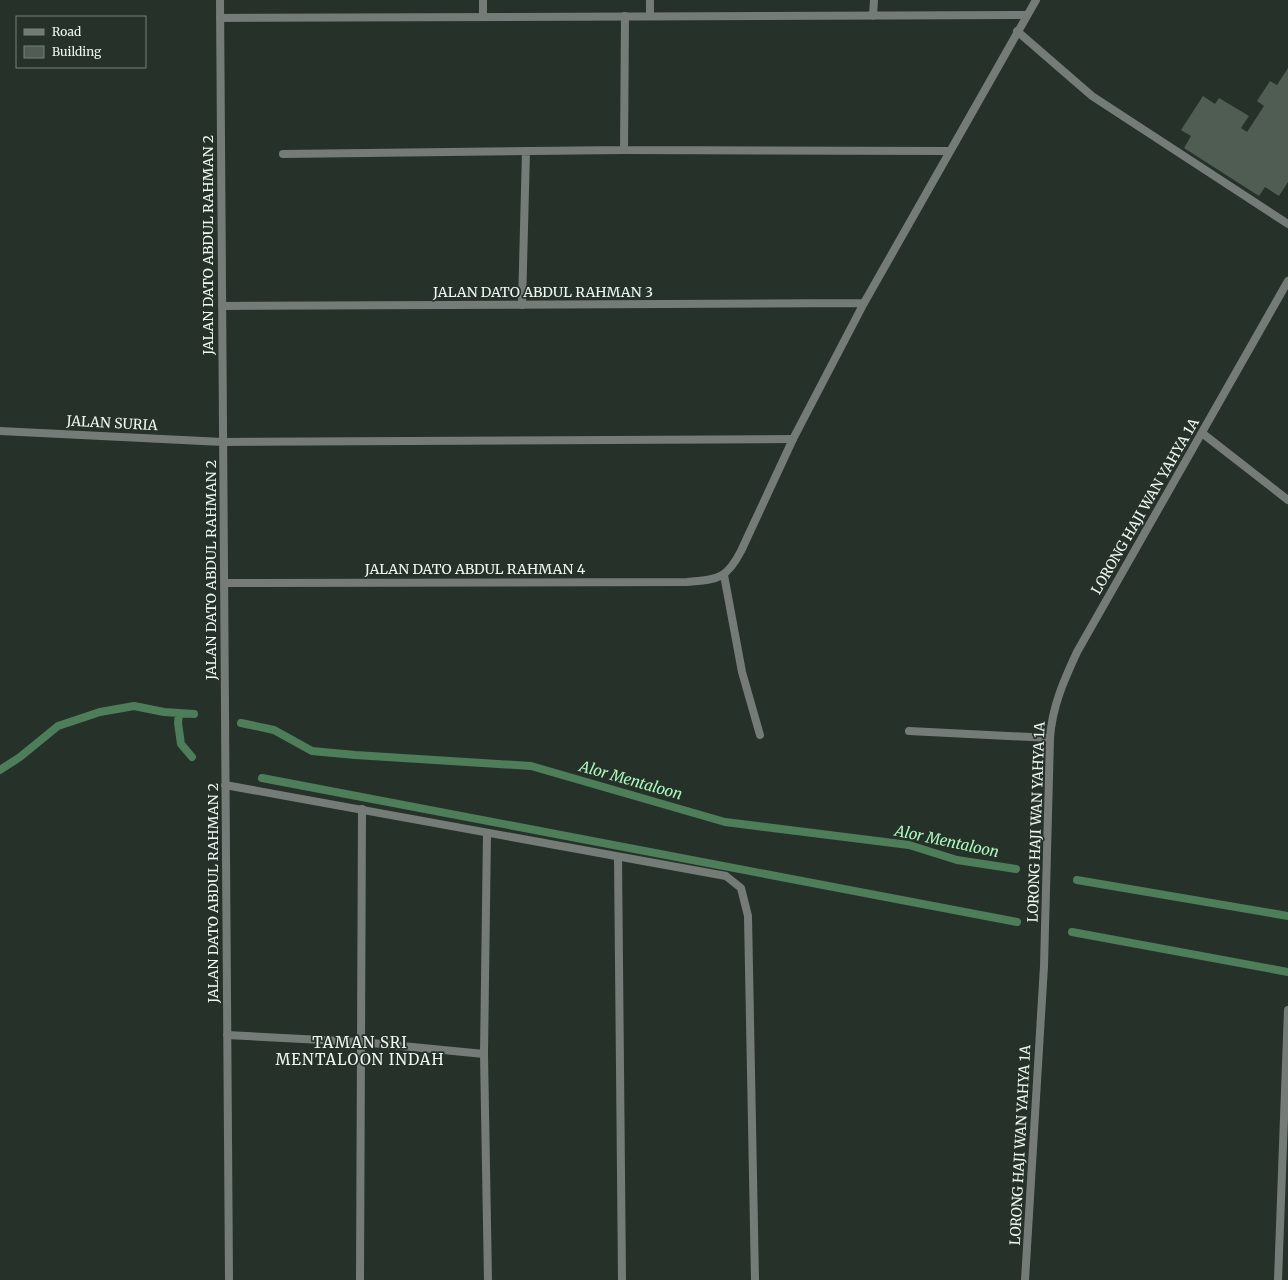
<svg xmlns="http://www.w3.org/2000/svg" width="1288" height="1280" font-family="Merriweather,serif">
<rect width="100%" height="100%" fill="#263229"/>
<g fill="none" stroke-linecap="round" stroke-linejoin="round">
<path stroke="#4d7d59" stroke-width="8" d="M179 713 178 723 181 744 192 757
M241 723 274 730 312 751 355 755 531 766 725 822 909 845 957 860 1016 869
M0 770 20 757 58 726 100 712 134 706 164 712 194 714
M262 778 1017 922
M1077 880 1288 916
M1072 932 1288 972"/>
</g>
<path fill="#4f5d52" d="M1288 68V182L1279 196 1265 187 1259 196 1184 148 1191 136 1181 130 1203 96 1215 104 1219 98 1249 116 1241 128 1247 132 1264 106 1257 101 1270 81 1277 85Z"/>
<g fill="none" stroke-linecap="round" stroke-linejoin="round">
<path stroke="#757c77" stroke-width="8" d="M624 150 625 16
M283 154 624 150 949 151
M522 305 526 151
M223 442 793 439
M909 731 1050 738
M618 857 622 1280
M360 1280 362 809"/>
<path stroke="#757c77" stroke-width="8" d="M220 0 229 1280
M483 0V17
M650 16V0
M873 16 874 0
M220 18 1027 15
M1017 31 1092 96 1288 224
M222 306 864 303
M0 431 223 442
M1202 433 1288 500
M724 575 742 672 760 735
M224 583 687 582C718 579 726 580 741 551L793 439 864 303 1036 0
M225 785 726 876 741 888 748 916 755 1280
M487 833 484 1054 488 1280
M227 1035 361 1042 484 1054
M1025 1280 1044 966 1050 738C1052 707 1064 680 1077 652L1288 281
M1278 1280 1288 1010"/>
</g>
<g text-anchor="middle" dominant-baseline="central" stroke-width="3.5" stroke-linejoin="round" paint-order="stroke">
<g font-size="14" fill="#eff7f1" stroke="#263229">
<text transform="translate(208 245) rotate(-90)">JALAN DATO ABDUL RAHMAN 2</text>
<text x="543" y="292">JALAN DATO ABDUL RAHMAN 3</text>
<text transform="translate(112 423) rotate(3)">JALAN SURIA</text>
<text transform="translate(1145 506) rotate(-60)">LORONG HAJI WAN YAHYA 1A</text>
<text x="475" y="569">JALAN DATO ABDUL RAHMAN 4</text>
<text transform="translate(211 570) rotate(-90)">JALAN DATO ABDUL RAHMAN 2</text>
<text transform="translate(1036 822) rotate(-88)">LORONG HAJI WAN YAHYA 1A</text>
<text transform="translate(213 893) rotate(-90)">JALAN DATO ABDUL RAHMAN 2</text>
<text transform="translate(1020 1145) rotate(-87)">LORONG HAJI WAN YAHYA 1A</text>
</g>
<g font-size="15" font-style="italic" fill="#adf8bf" stroke="#263229">
<text transform="translate(631 780) rotate(16)">Alor Mentaloon</text>
<text transform="translate(947 841) rotate(12)">Alor Mentaloon</text>
</g>
<g font-size="15" letter-spacing="1" fill="#eff7f1" stroke="#263229">
<text x="360" y="1042">TAMAN SRI<tspan x="360" dy="17">MENTALOON INDAH</tspan></text>
</g>
</g>
<rect x="16" y="16" width="130" height="52" fill="#263229" stroke="#768179"/>
<rect x="24" y="29" width="20" height="6" fill="#757c77" stroke="#768179"/>
<text x="52" y="36" font-size="12" fill="#eff7f1">Road</text>
<rect x="24" y="46" width="20" height="12" fill="#4f5d52" stroke="#768179"/>
<text x="52" y="56" font-size="12" fill="#eff7f1">Building</text>
</svg>
